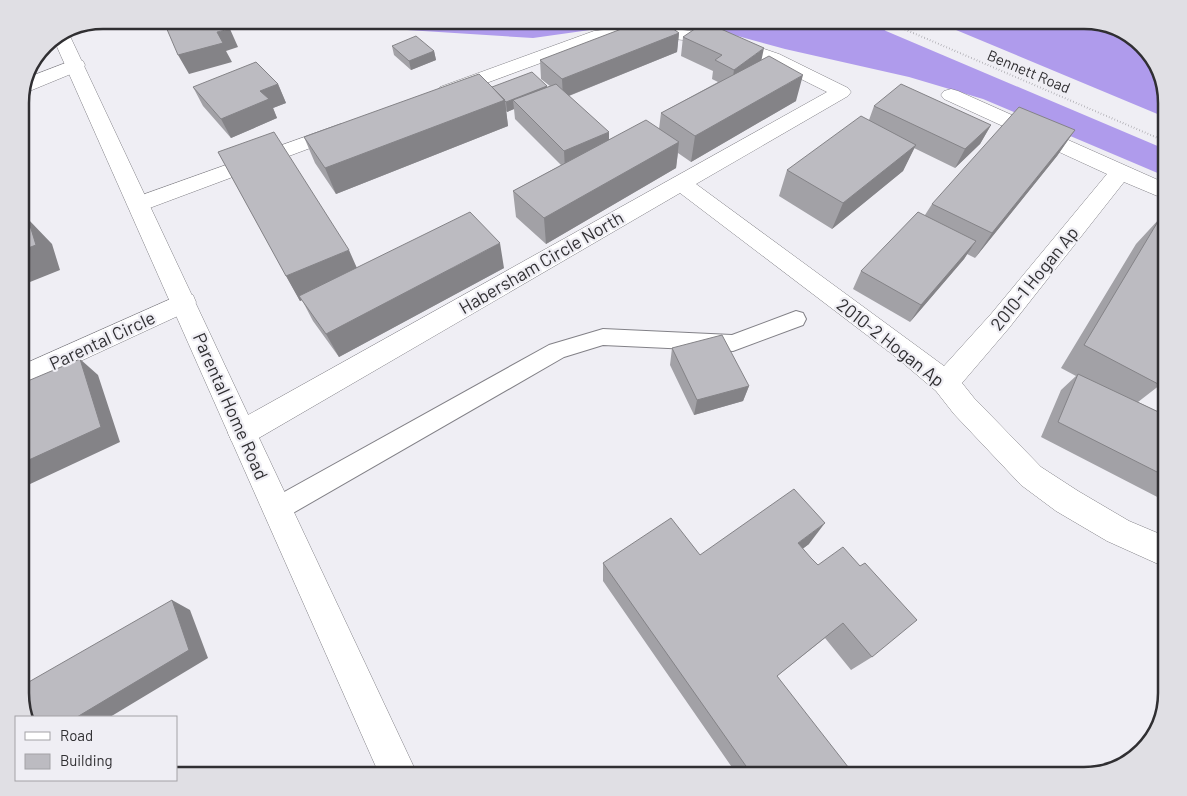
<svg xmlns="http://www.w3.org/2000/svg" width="1187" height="796" font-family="Barlow,sans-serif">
<rect width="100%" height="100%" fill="#efeef4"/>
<path fill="#af9bec" d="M393 20H870L886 31 1167 150V177L983 99 909 77 785 49 723 32 647 22 533 38 407 30Z
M932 20H1084L1131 34 1156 62 1167 102V118Z"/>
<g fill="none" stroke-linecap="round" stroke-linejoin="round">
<defs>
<path id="lane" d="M796 311 803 313 806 319 803 325 733 351 603 345 564 357 286 517 277 521 268 517 265 509 268 501 549 345 603 329 732 335Z"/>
<path id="street" d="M645 26 720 34 779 54 848 88 851 92 848 96 696 184 944 366 991 314 1107 174 944 99 941 95 944 91 951 89 958 91 1167 184V200L1124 182 1009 328 962 383 974 398 1041 467 1078 491 1129 521 1167 537V568L1107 541 1056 511 1021 485 954 414 936 391 897 358 680 193 252 442 242 445 232 442 228 433 232 424 827 92 767 62 712 43 645 36 603 40 454 95 447 97 440 95 437 91 440 87 594 31Z
M76 59 83 61 85 65 83 69 32 90 23 91 29 77Z
M341 124 348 126 351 130 348 134 147 209 139 212 131 209 128 204 131 199Z
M184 293 193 295 196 302 193 309 20 389V366Z"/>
<path id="secondary" d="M69 34 412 763 418 776H380L54 40Z"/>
</defs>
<use href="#lane" stroke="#828187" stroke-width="2"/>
<use href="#street" stroke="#828187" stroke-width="1"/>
<use href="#secondary" stroke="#828187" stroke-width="1"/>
<path stroke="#919095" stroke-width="2" stroke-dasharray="0.5 2.5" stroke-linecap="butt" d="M883 20 1167 142"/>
<use href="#lane" fill="#fff" fill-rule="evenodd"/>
<use href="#street" fill="#fff" fill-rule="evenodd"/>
<use href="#secondary" fill="#fff" fill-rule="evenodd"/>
</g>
<path fill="#a2a1a6" d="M679 33 677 52 569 96 609 140 659 129 661 113 718 82 712 79 713 71 681 56 683 37 761 60 796 101 691 162 678 153 676 168 546 244 516 217 513 191 561 165 515 119 514 109 507 112 506 111 508 126 336 194 315 163 304 137 492 87 547 86V87L550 86 541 79 540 60Z
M392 46 434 51 436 60 411 70 394 55Z
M278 84 286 103 273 108 277 118 231 138 203 106 193 87Z
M874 106 991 125 980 144 955 168 914 148 903 171 832 229 779 196 787 170 869 120Z
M1075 130 1057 156 975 258 967 254 964 259 910 322 853 289 861 271 925 215 932 204Z
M218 152 357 268H504L339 357 313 321 302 300 300 301Z
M1160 218V385L1138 402 1167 416V502L1041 437 1061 390 1076 376 1061 368 1136 244Z
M672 348 749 386 743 401 694 415 670 365Z
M809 544 802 549 872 657 851 670 825 638 777 676 848 776H738L603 581V563L700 555Z"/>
<path fill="#848387" d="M138 20H167L141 26Z
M230 29 238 47 226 51 232 62 189 74 178 55 217 32Z
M679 33 677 52 563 98 562 79Z
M764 48 760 67 731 89 734 70Z
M434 51 436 60 411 70 409 61Z
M803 75 796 101 691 162 695 136Z
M278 84 286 103 273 108 277 118 231 138 221 119 260 91Z
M547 86 548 96 513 100 514 109 507 112 506 102Z
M505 100 508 126 336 194 325 168Z
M991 125 980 144 955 168 965 149Z
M1075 130 1057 156 975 258 992 233Z
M609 132V151L565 170 564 151Z
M679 142 676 168 546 244 544 218Z
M916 145 903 171 832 229 843 203Z
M28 219 52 244 60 270 20 286V251Z
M976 241 964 259 910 322 921 305Z
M500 243 504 268 339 357 326 334Z
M349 250 360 275 299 296 302 300 300 301 286 276Z
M20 313 24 328 20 330Z
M80 359 98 375 120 442 28 485 20 481V464Z
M749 386 743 401 694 415 697 400Z
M825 523 809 544 784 563 798 543Z
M172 600 190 610 208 658 110 717H77Z"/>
<path fill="#bcbbc1" stroke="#848387" d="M163 20H225L230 29 217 32 223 43 178 55Z
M645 20H661L679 33 562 79 540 60Z
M705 22 764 48 734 70 715 60 722 55 683 37Z
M416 36 434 51 409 61 392 46Z
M769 56 803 75 695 136 661 113Z
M256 62 278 84 260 91 269 99 221 119 193 87Z
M532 72 547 86 506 102 492 87Z
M479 74 505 100 325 168 304 137Z
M556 84 609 132 564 151 513 100Z
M901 84 991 125 965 149 874 106Z
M1019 107 1075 130 992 233 932 204Z
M861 116 916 145 843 203 787 170Z
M646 120 679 142 544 218 513 191Z
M274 132 349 250 286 276 218 152Z
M470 212 500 243 326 334 299 296Z
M918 212 976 241 921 305 861 271Z
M1160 218 1167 221V371L1160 385 1084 345Z
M28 219 36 245 20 251V222Z
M722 335 749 386 697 400 672 348Z
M80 359 101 427 20 464V410L28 406 23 383Z
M1078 374 1167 416V477L1058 422Z
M794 489 825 523 798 543 811 558 818 565 843 547 860 566 865 563 917 620 872 657 843 623 777 676 852 772 848 776H753L603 563 671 518 700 555Z
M172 600 189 650 77 717H26L20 699V687Z"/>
<g text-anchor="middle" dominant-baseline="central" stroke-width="4.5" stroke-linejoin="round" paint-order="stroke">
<g font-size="15" fill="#302f32" stroke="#efeef4">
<text transform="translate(1029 71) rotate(23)">Bennett Road</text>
</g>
<g font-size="18" fill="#302f32" stroke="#efeef4">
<text transform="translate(541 262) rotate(-30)">Habersham Circle North</text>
<text transform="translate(1034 278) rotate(-51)">2010-1 Hogan Ap</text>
<text transform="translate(102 340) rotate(-25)">Parental Circle</text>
<text transform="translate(891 342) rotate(38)">2010-2 Hogan Ap</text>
<text transform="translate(231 406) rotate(66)">Parental Home Road</text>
</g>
</g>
<path d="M0 0H1187V796H0ZM103 29H1084A74 74 0 0 1 1158 103V693A74 74 0 0 1 1084 767H103A74 74 0 0 1 29 693V103A74 74 0 0 1 103 29Z" fill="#e0dfe4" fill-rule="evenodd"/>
<path fill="none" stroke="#302f32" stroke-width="2.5" d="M103 29H1084A74 74 0 0 1 1158 103V693A74 74 0 0 1 1084 767H103A74 74 0 0 1 29 693V103A74 74 0 0 1 103 29Z"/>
<rect x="15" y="716" width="162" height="65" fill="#efeef4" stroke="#a3a2a6"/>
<rect x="25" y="732" width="25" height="8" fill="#ffffff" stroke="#a3a2a6"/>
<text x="60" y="741" font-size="15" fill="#302f32">Road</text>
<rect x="25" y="754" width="25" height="15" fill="#bcbbc1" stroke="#a3a2a6"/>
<text x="60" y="766" font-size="15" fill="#302f32">Building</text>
</svg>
